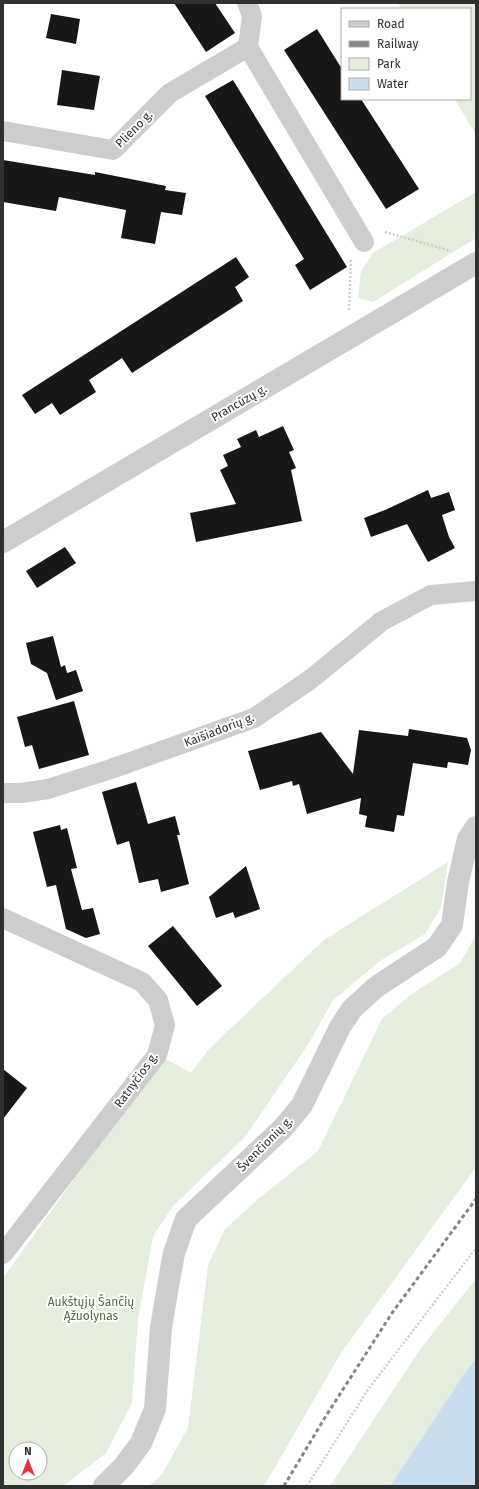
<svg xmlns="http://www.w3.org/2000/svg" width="479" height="1489" font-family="'Fira Sans',sans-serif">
<rect width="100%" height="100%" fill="#fff"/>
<path fill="#e5edde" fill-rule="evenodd" d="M398 3H476V135L455 99H470V9H401Z
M476 192V238L373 302 358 298 361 271 373 253Z
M448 862 441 908 425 934 380 961 333 1000 309 1043 245 1137 173 1206 153 1236 138 1319 132 1403 106 1453 63 1486H3V1278L162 1057 191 1073 210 1048 324 940ZM16 1449H40V1473H16Z
M476 935V1167L341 1353 264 1486H149L162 1474 188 1428 208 1265 225 1229 262 1196 318 1151 382 1019 413 993 460 963Z
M476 1279V1359L468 1368 390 1486H330L421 1348Z"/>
<path fill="#cadeed" d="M476 1359V1486H390L468 1368Z"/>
<path fill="#171717" d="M174 3H215L235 33 206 52Z
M51 14 80 19 76 44 46 38Z
M317 29 342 69V99H361L419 189 386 209 284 50Z
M62 70 100 76 94 110 57 105Z
M233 80 347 267 310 290 295 265 304 259 205 96Z
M3 160 95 175V172L166 186 165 190 186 193 182 215 161 212 155 244 121 238 126 210 59 197 56 211 3 202Z
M236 257 249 277 235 287 243 301 132 373 122 358 89 380 96 392 60 415 52 403 35 414 22 395Z
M283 426 294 450 289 452 296 468 291 470 302 521 196 542 190 513 236 504 220 470 228 466 223 455 241 447 237 439 256 430 259 437Z
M428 490 431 498 449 492 455 510 442 515 449 537 455 548 428 562 407 524 371 537 364 518 385 510Z
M65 547 76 563 37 588 26 571Z
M53 636 61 667 65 665 67 673 76 670 83 691 56 700 47 673 31 664 26 643Z
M74 701 89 755 39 769 32 745 25 747 17 717Z
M409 729 467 738 471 750 468 765 448 762 447 768 413 763 404 816 397 815 394 832 365 827 367 816 359 814 361 798 307 814 299 784 293 786 292 781 260 790 248 751 321 732 353 774 359 730 408 736Z
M136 782 148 824 175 816 180 835H177L189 884 161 892 158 879 139 883 129 841 117 845 102 792Z
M60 825 61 830 67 828 77 868 71 869 82 910 93 908 100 934 86 938 66 929 56 885 47 887 33 832Z
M246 866 260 909 235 918 233 912 216 918 209 897Z
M173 926 222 986 197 1006 148 946Z
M3 1069 27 1088 3 1119Z"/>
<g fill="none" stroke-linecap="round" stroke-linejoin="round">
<path stroke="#cdcdcd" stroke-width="2.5" stroke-dasharray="2 2" stroke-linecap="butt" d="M385 232 451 251
M349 310 351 259
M307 1486 367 1391 476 1248"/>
<path stroke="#cdcdcd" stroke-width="20" d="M248 47 364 242
M3 131 113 150 170 93 248 47 252 16 247 3
M3 793H21L48 789 111 769 254 718 311 679 382 621 431 595 476 591
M3 918 142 982 158 1000 165 1025 157 1055 3 1254"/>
<path stroke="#cdcdcd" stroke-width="22" d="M3 542 476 263
M104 1486 124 1466 141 1443 155 1409 161 1328 168 1286 174 1253 186 1219 283 1128 302 1105 340 1027 352 1009 376 987 437 947 452 925 458 882 468 839 476 827"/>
<path stroke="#858585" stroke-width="3" stroke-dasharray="4 3" stroke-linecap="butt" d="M284 1486 324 1419 392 1313 476 1199"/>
</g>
<g text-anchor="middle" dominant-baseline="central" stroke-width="4" stroke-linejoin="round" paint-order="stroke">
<g font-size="12" fill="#303030" stroke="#fff">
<text transform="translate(134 129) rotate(-45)">Plieno g.</text>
<text transform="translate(239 403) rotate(-30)">Prancūzų g.</text>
<text transform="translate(219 730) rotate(-21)">Kaišiadorių g.</text>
<text transform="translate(136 1080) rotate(-54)">Ratnyčios g.</text>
<text transform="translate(265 1144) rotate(-45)">Švenčionių g.</text>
</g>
<g font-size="12" fill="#516c3c" stroke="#fff">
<text x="91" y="1302">Aukštųjų Šančių<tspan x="91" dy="14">Ąžuolynas</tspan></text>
</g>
</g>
<rect width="479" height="1489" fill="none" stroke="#303030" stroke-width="8"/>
<rect x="341" y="8" width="130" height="92" fill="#ffffff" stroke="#acacac"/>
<rect x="349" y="21" width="20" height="6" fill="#cdcdcd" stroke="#acacac"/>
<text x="377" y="28" font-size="12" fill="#303030">Road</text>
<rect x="349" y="41" width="20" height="6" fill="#858585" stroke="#acacac"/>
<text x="377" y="48" font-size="12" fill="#303030">Railway</text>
<rect x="349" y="58" width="20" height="12" fill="#e5edde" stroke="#acacac"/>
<text x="377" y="68" font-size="12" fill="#303030">Park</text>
<rect x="349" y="78" width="20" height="12" fill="#cadeed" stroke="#acacac"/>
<text x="377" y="88" font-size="12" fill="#303030">Water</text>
<g transform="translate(28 1461)"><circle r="19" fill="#ffffff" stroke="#acacac"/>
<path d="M0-3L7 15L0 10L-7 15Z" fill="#e83139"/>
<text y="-6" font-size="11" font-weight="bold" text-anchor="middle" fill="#303030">N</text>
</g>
</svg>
